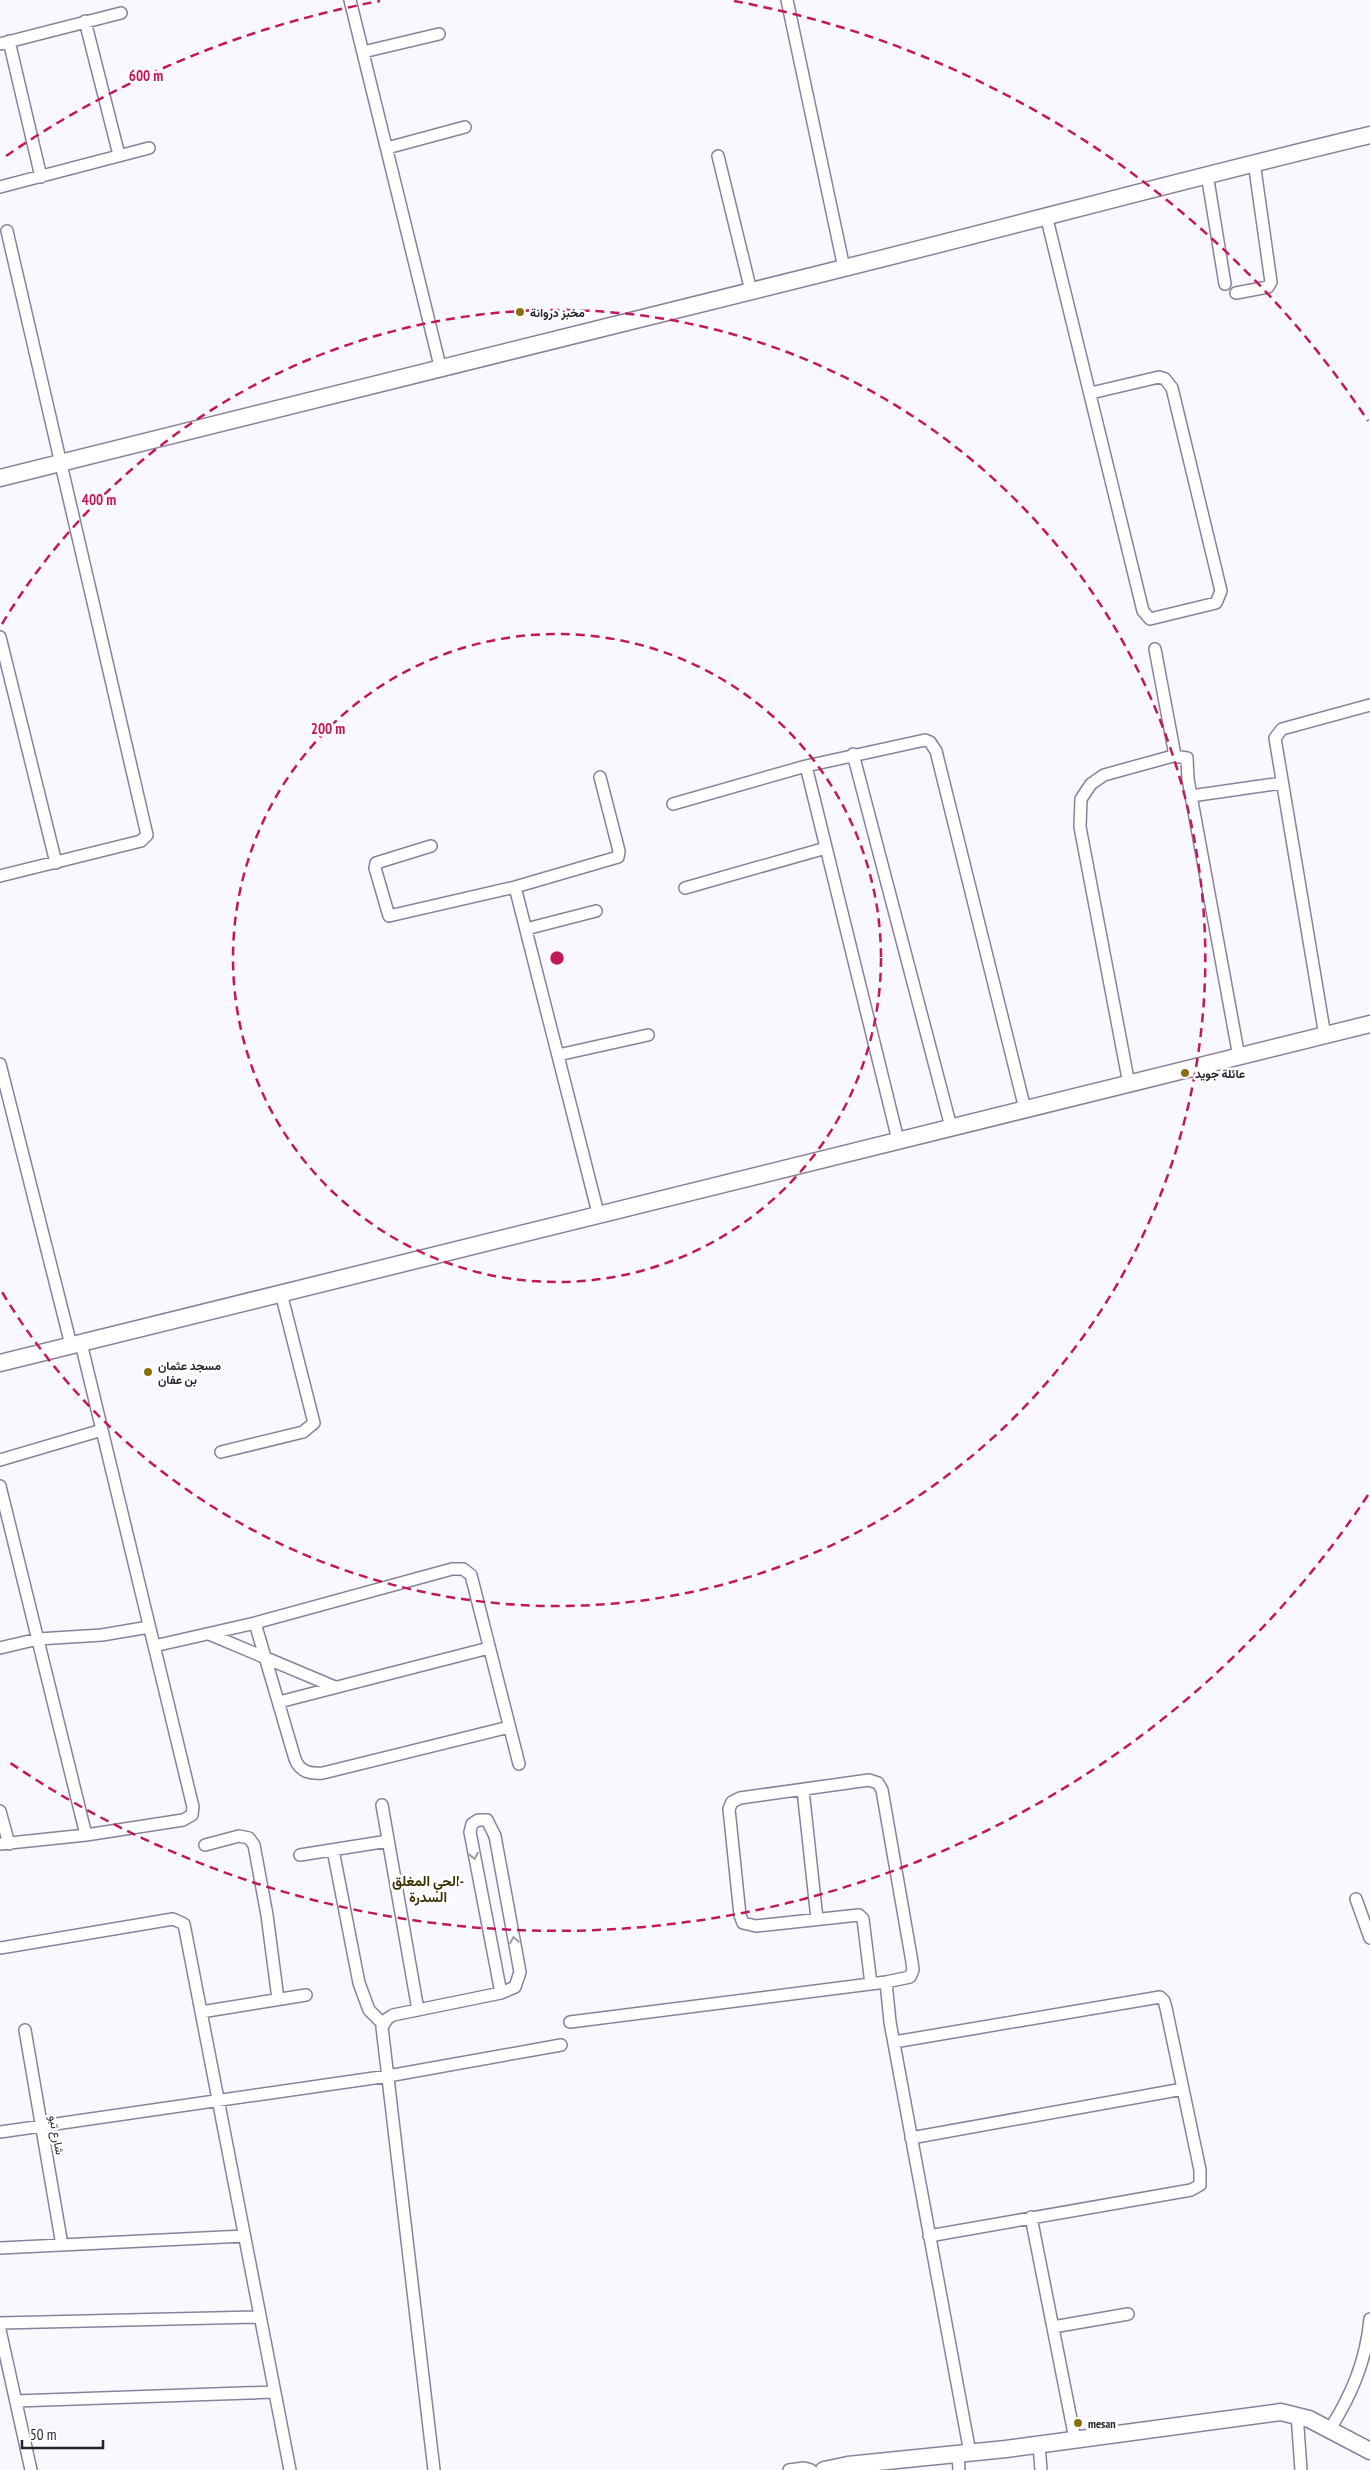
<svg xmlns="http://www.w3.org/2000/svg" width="1370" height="2470" font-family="'PT Sans Narrow',Vazirmatn,sans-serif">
<rect width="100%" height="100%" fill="#faf8ff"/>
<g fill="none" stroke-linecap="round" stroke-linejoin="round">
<defs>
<path id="street" d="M350 0 440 366
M787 0 844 268
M85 21 119 155
M9 41 41 177
M0 44 121 13
M363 52 439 34
M387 148 465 127
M718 156 751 291
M1207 174 1225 284
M0 187 149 148
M1046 215 1143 611 1150 619 1216 603 1221 591 1172 388 1165 379 1159 377 1091 393
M1236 293 1268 287 1271 282 1254 162
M0 637 56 863
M1155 649 1174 750 1173 756
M853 754 951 1127
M1191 796 1282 783
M673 804 806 766
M431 846 376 863 375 868 389 916 515 887 618 857 619 851 600 777
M0 876 141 841 147 835 7 231
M515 887 598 1213
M685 888 826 848
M526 929 596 911
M1325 1036 1275 738 1282 729 1370 705
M558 1055 648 1035
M0 1064 71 1345
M1129 1084 1080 827 1081 799 1091 784 1104 775 1173 756 1187 758 1188 779 1239 1057
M898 1140 806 766 925 740 930 742 936 751 1025 1109
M221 1452 303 1432 314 1423 281 1293
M0 1460 102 1430
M0 1486 86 1835
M255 1623 295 1759C300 1772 310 1774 323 1773L509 1727
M209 1634 335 1687
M154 1646 255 1623 452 1569H463L471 1575 519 1764
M0 1648 38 1639 102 1635 149 1627
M279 1702 489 1648
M803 1790 817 1919
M382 1805 418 2010
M0 1811 9 1844
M0 1844 86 1835 183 1820 192 1815 193 1807 81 1343
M205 1845 239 1836 249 1838 254 1845 267 1915 278 1999
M333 1850 359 1983 369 2010 383 2024
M300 1855 388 1841
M1356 1899 1370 1938
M0 1948 173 1919 184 1924 290 2470
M886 1982 890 2022 970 2453
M201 2012 306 1995
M570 2022 886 1982 910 1977 913 1970 912 1962 882 1790 878 1783 869 1780 740 1798 732 1802 729 1809 740 1915 743 1923 756 1926 859 1915 863 1919 871 1984
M25 2030 62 2245
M894 2042 1160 1997 1164 2001 1166 2008 1200 2170V2185L1191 2190 929 2236
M0 2132 388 2076 561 2045
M911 2138 1183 2089
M1031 2217 1075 2439
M0 2248 244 2236
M0 2323 260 2317
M1053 2327 1128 2314
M0 2330 31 2470
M16 2401 274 2392
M1297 2414 1301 2470
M1330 2429C1352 2394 1366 2361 1370 2319
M1039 2445 1041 2470
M958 2454 959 2470
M434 2470 382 2027 387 2019 393 2015 501 1993 515 1987 520 1972 495 1836 487 1820H478L472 1824 470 1832 501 1993
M789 2470 804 2468 811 2470"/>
<path id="secondary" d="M0 478C280 407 560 338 840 269 1017 225 1193 177 1370 135
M0 1363 1370 1024
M824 2470 848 2465 1006 2449 1281 2412 1309 2419 1370 2451"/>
</defs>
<use href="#street" stroke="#8a809d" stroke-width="14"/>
<use href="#secondary" stroke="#8a809d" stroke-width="19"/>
<use href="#street" stroke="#fff" stroke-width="11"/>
<use href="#secondary" stroke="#fff" stroke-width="16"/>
</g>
<defs><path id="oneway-chevron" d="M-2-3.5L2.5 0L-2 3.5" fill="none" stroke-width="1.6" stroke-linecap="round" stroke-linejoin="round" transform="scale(1.25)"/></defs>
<g stroke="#9d9ca0">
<use href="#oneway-chevron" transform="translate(474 1856) rotate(79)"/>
<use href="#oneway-chevron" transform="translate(514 1940) rotate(-100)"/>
</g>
<g fill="none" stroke="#c2185b" stroke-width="2.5" stroke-dasharray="9 6">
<circle cx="557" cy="958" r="324"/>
<path d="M2 624A648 648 0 1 1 2 1292"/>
<path d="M1368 1495A973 973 0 0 1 6 1760M6 156A973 973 0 0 1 380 1M734 1A973 973 0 0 1 1368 421"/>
</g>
<g fill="#8a6e0e" stroke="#fff" stroke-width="2">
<circle cx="520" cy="312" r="5"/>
<circle cx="1185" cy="1073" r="5"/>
<circle cx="148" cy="1372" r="5"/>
<circle cx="1078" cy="2423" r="5"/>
</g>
<g text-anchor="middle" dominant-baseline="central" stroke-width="5" stroke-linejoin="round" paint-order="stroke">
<g font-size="12" font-weight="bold" fill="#26222d" stroke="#fff" text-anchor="start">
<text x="530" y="312">مخبز دروانة</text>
<text x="1195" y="1073">عائلة جويد</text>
<text x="158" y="1365">مسجد عثمان<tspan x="158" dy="14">بن عفان</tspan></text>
<text x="1088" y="2423">mesan</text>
</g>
<g font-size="12" fill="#26222d" stroke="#fff">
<text transform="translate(57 2135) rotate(80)">شارع تبو</text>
</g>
<g font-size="14" font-weight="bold" fill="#3b2e03" stroke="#fff">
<text x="428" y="1881">الحي المغلق-<tspan x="428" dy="16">السدرة</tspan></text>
</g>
</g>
<circle cx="557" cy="958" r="8" fill="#c2185b" stroke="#fff" stroke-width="2.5"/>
<g font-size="15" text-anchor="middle" font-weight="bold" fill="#c2185b" stroke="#fff" stroke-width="5" stroke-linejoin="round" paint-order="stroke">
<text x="146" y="81">600 m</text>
<text x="99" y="505">400 m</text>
<text x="328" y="734">200 m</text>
</g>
<path d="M22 2440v8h81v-8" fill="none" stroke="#26222d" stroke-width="2.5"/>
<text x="30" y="2440" font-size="15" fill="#26222d" stroke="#ffffff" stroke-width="4" paint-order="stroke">50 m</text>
</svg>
